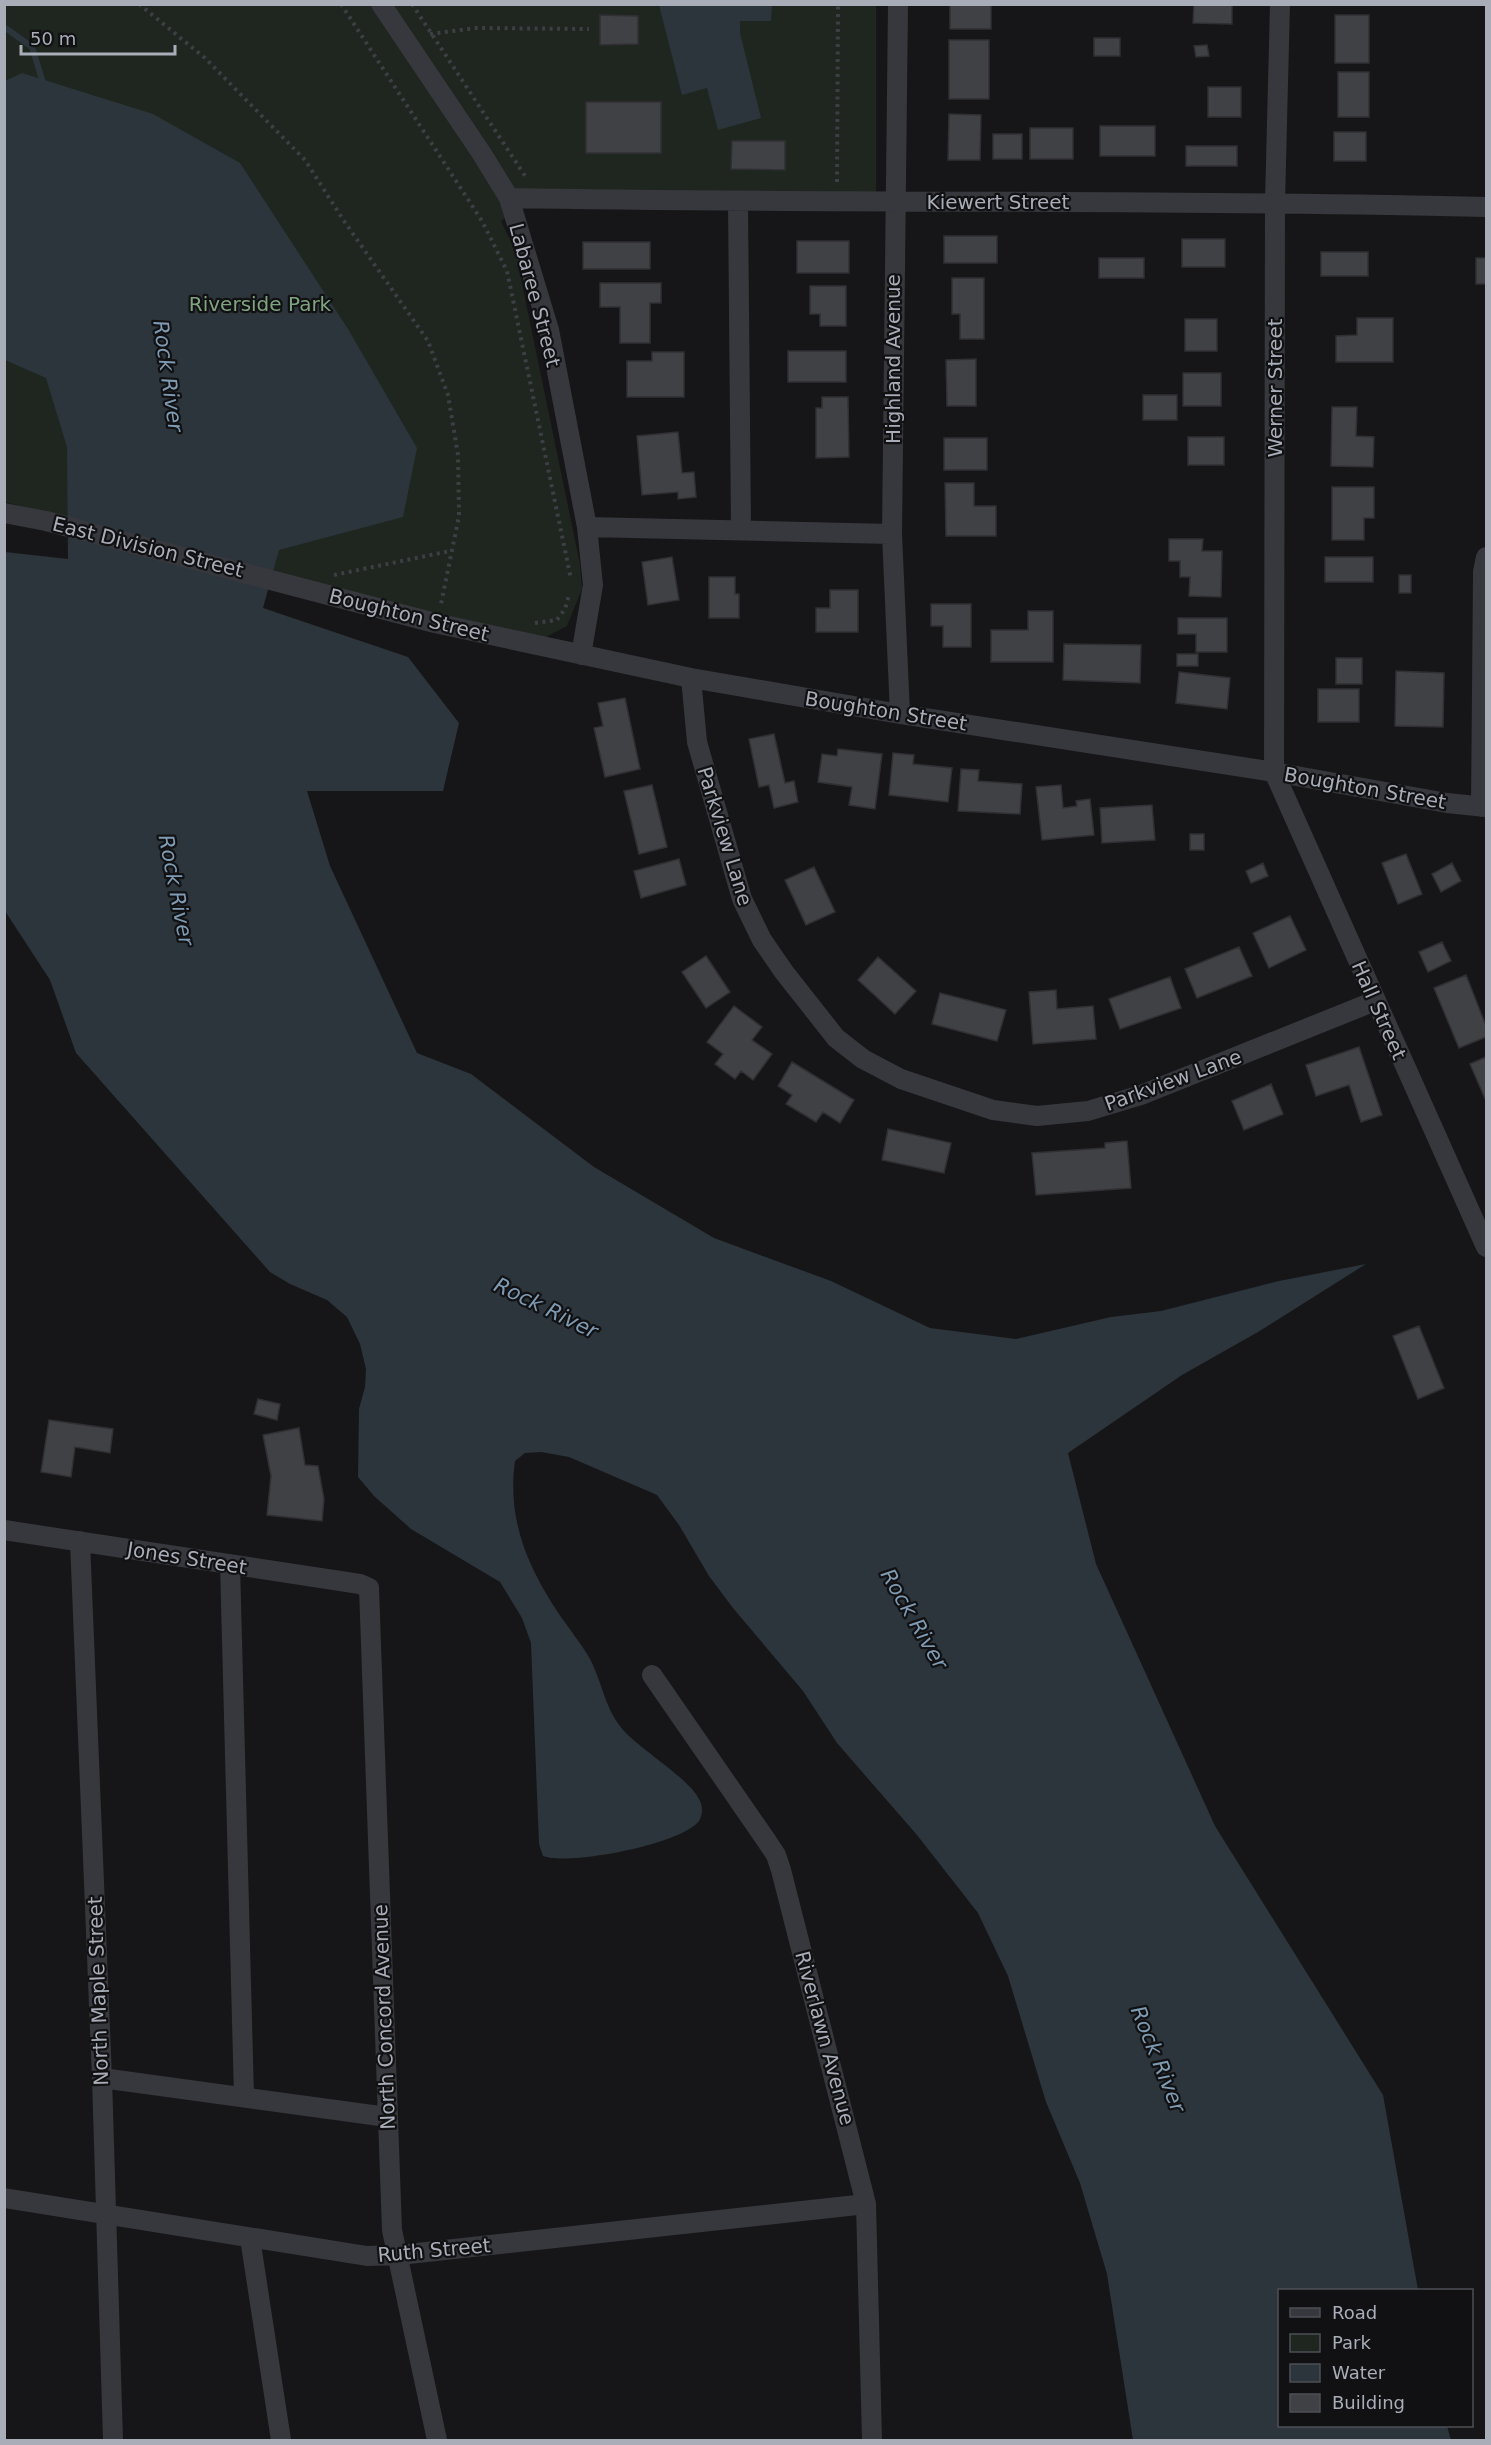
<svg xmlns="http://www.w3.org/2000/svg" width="1491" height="2445" font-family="'DejaVu Sans',sans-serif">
<rect width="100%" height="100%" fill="#161618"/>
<path fill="#1e261f" d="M4 5H876V198L534 197 501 221 515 250 580 564 582 589 567 626 546 637 528 638 5 502Z"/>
<path fill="#2c353c" d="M659 5H772L771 21H740V33L761 118 718 130 707 88 682 95Z
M22 73 153 114 240 163 348 329 417 448 403 517 279 550 263 608 408 657 459 723 443 791H307L330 866 417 1053 471 1074 594 1167 714 1238 831 1281 930 1328 1016 1339 1111 1317 1161 1311 1279 1281 1366 1264 1258 1332 1182 1375 1068 1453 1096 1564 1215 1826 1383 2095 1418 2290H1280V2426H1447L1451 2440H1133L1107 2274 1080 2183 1046 2102 1008 1976 978 1913 917 1835 837 1743 803 1691 733 1608 709 1576 679 1525 657 1495 569 1457 541 1452 525 1453 515 1461C507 1519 527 1566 559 1614 569 1629 581 1643 590 1659 603 1684 605 1711 625 1732 642 1750 690 1780 699 1799 703 1806 703 1814 699 1821 682 1844 569 1866 543 1856L539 1844 531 1643 522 1618 500 1582 411 1529 374 1496 358 1477 359 1409 365 1387 366 1369 360 1344 347 1317 327 1300 290 1284 270 1272 76 1053 50 980 5 911V552L68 559 67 447 46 378 5 360V81Z"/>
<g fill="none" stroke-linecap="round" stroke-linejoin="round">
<path stroke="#2c353c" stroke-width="6" d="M4 27 32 47 44 86"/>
</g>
<path fill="#404145" stroke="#303034" stroke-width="1.5" d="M950 4H991V29H950Z
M1194 4H1232V24L1193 23Z
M600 15 638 16V44L600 45Z
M1335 15H1369V63H1335Z
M1094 38H1120V56H1094Z
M949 40H989V99H949Z
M1207 45 1209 56 1196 57 1194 46Z
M1338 72H1369V117H1338Z
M1208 87H1241V117H1208Z
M586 102H661V153H586Z
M949 114 981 115 980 160H948Z
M1100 126H1155V156H1100Z
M1030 128H1073V159H1030Z
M1334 132H1366V161H1334Z
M993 134H1022V159H993Z
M732 141H785V170L731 169Z
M1186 146H1237V166H1186Z
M944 236H997V263H944Z
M1182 239H1225V267H1182Z
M797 241H849V273H797Z
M583 242H650V269H583Z
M1321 252H1368V276H1321Z
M1099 258H1144V278H1099Z
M1476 258H1486V284H1476Z
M952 278H984V339H960V314H952Z
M600 283H661V303H650V343H620V307H600Z
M810 286H846V326H820V314H810Z
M1357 318H1393V362H1336V336L1357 335Z
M1185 319H1217V351H1185Z
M788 351H846V382H788Z
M652 352H684V397H627V361H652Z
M976 359V406H947L946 360Z
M1183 373H1221V406H1183Z
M1143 395H1177V420H1143Z
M822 397H848L849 457 816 458V408H822Z
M1332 407H1357L1356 436 1374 437 1373 467 1331 466Z
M678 432 682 473 694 472 696 497 678 499V492L642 495 637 436Z
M1188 437H1224V465H1188Z
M944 438H987V470H944Z
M945 483H974V506H996V536H946Z
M1332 487H1374V518H1364V540H1332Z
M1169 539H1203L1202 551H1222L1221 597 1189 596 1190 577H1180V561H1169Z
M672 557 679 600 648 605 642 562Z
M1325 557H1373V582H1325Z
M1399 575H1411V593H1399Z
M709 577H735V594H739V618H709Z
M830 590H858V632H816V608H830Z
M931 604H971V647H943V626H931Z
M1028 611H1053V662H991V630H1028Z
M1178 618H1227V652H1196V634H1178Z
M1064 644 1141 645 1140 683 1063 680Z
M1177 654H1198V666H1177Z
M1336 658H1362V684H1336Z
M1396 671 1444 673 1443 727 1395 726Z
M1179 672 1230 678 1227 709 1176 703Z
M1318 689H1359V722H1318Z
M625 698 640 769 605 777 594 728 603 726 598 703Z
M774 734 785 783 794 781 798 802 774 808 769 785 759 787 749 739Z
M838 749 882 754 875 809 849 805 852 787 818 782 822 754 837 756Z
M893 753 914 755 913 764 952 768 948 802 889 795Z
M961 769 979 770 978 781 1022 784 1020 814 958 811Z
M652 785 667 847 639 854 624 791Z
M1061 785 1063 808 1077 806 1076 801 1090 799 1094 835 1042 840 1036 787Z
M1152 805 1155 840 1102 843 1100 808Z
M1190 834H1204V850H1190Z
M1406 854 1422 894 1398 904 1382 863Z
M679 859 686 885 641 898 634 871Z
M1263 863 1268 876 1251 883 1246 871Z
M1452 863 1461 881 1441 892 1432 874Z
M814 867 835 912 806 925 785 880Z
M1290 916 1306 950 1269 968 1253 933Z
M1442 942 1451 961 1428 972 1419 952Z
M1239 947 1252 976 1197 998 1185 969Z
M706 956 730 992 706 1008 682 972Z
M878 957 916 991 895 1014 858 980Z
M1466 975 1486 1026V1037L1459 1048 1434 988Z
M1170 977 1181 1008 1120 1029 1109 999Z
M1056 990 1057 1009 1093 1006 1096 1039 1033 1044 1029 992Z
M940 993 1006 1010 997 1041 932 1024Z
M734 1006 762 1027 752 1040 772 1054 753 1080 741 1071 735 1079 715 1064 723 1054 707 1042Z
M1359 1047 1382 1115 1361 1122 1349 1085 1316 1096 1306 1065Z
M1486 1057V1101L1470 1064Z
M792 1062 854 1100 840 1123 823 1112 816 1122 786 1104 792 1095 778 1086Z
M1271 1084 1283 1114 1244 1130 1232 1101Z
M888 1129 951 1143 944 1173 882 1160Z
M1127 1141 1131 1188 1036 1195 1032 1153 1105 1148V1143Z
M1419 1326 1444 1388 1418 1399 1393 1336Z
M258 1399 280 1404 277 1420 254 1414Z
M49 1420 113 1429 110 1453 75 1447 71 1477 41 1472Z
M299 1428 305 1465 318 1466 324 1499 322 1521 267 1515 271 1476 263 1435Z"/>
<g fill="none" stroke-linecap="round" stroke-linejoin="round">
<path stroke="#3d3f44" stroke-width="4" stroke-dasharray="3 4.5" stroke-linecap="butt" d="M139 4 205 58 305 160 344 221 428 341 448 395 458 455 459 516 441 604
M341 4 482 221 507 271 571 579
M412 4 527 179
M430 34 476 28 589 29
M837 182 838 4
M334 575 450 551
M535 623 557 620 565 609 569 595"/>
<path stroke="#37383d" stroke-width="20" d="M381 4 482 154 509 198 549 330 587 527 593 585 581 655
M898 4 892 534 900 714
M1280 4 1275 202 1274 772 1486 1247
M509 198C835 204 1161 199 1486 207
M738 202 741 530
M4 513 46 521 435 623 691 678 900 714 1274 772 1447 803 1486 807
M587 527 892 534
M691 678 697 742 742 899 762 940 784 972 836 1038 863 1059 901 1079 993 1110 1037 1116 1088 1111 1141 1095 1375 1001
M1481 807 1483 572 1486 557
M4 1530 360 1584 369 1588 392 2230 437 2440
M80 1541 102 2078 113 2440
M230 1564 244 2097
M652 1675 766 1840 776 1855 781 1870 866 2204 872 2440
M102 2078 387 2117
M4 2198 367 2256 399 2255 866 2204
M250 2238 281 2440"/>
</g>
<g text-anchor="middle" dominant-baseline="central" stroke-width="4.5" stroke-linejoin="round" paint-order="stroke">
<g font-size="20" fill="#a8adb8" stroke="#111113">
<text x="998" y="202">Kiewert Street</text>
<text transform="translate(535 295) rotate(75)">Labaree Street</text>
<text transform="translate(893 359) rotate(-90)">Highland Avenue</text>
<text transform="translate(1275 388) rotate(-90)">Werner Street</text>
<text transform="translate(148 547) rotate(14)">East Division Street</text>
<text transform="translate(409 615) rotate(14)">Boughton Street</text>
<text transform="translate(886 711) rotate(9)">Boughton Street</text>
<text transform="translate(1365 788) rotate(10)">Boughton Street</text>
<text transform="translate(725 836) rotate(73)">Parkview Lane</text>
<text transform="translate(1379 1010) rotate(66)">Hall Street</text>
<text transform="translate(1173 1080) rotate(-20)">Parkview Lane</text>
<text transform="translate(187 1558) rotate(9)">Jones Street</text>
<text transform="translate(98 1991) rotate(-92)">North Maple Street</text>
<text transform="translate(384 2017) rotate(-92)">North Concord Avenue</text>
<text transform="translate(825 2038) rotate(75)">Riverlawn Avenue</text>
<text transform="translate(434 2250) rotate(-5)">Ruth Street</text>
</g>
<g font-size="20" fill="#7fa381" stroke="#111113">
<text x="260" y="304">Riverside Park</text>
</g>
<g font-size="21" font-style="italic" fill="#7f9bb3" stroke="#111113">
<text transform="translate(168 376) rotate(82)">Rock River</text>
<text transform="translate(176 890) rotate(79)">Rock River</text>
<text transform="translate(546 1308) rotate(26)">Rock River</text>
<text transform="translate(914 1619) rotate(60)">Rock River</text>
<text transform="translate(1158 2059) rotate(68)">Rock River</text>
</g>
</g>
<rect width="1491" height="2445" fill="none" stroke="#a8adb8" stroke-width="12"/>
<rect x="1278" y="2289" width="195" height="138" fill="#111113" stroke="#4d4f55" stroke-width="1.5"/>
<rect x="1290" y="2308" width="30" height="9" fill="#37383d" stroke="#4d4f55" stroke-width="1.5"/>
<text x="1332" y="2319" font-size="18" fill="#a8adb8">Road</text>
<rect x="1290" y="2334" width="30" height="18" fill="#1e261f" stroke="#4d4f55" stroke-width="1.5"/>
<text x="1332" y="2349" font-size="18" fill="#a8adb8">Park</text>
<rect x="1290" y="2364" width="30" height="18" fill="#2c353c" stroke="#4d4f55" stroke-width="1.5"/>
<text x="1332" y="2379" font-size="18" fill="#a8adb8">Water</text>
<rect x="1290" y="2394" width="30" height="18" fill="#404145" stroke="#4d4f55" stroke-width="1.5"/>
<text x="1332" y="2409" font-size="18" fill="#a8adb8">Building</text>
<path d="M21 45v9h154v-9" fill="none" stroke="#a8adb8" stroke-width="3"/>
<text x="30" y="45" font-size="18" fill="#a8adb8" stroke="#111113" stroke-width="4.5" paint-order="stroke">50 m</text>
</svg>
